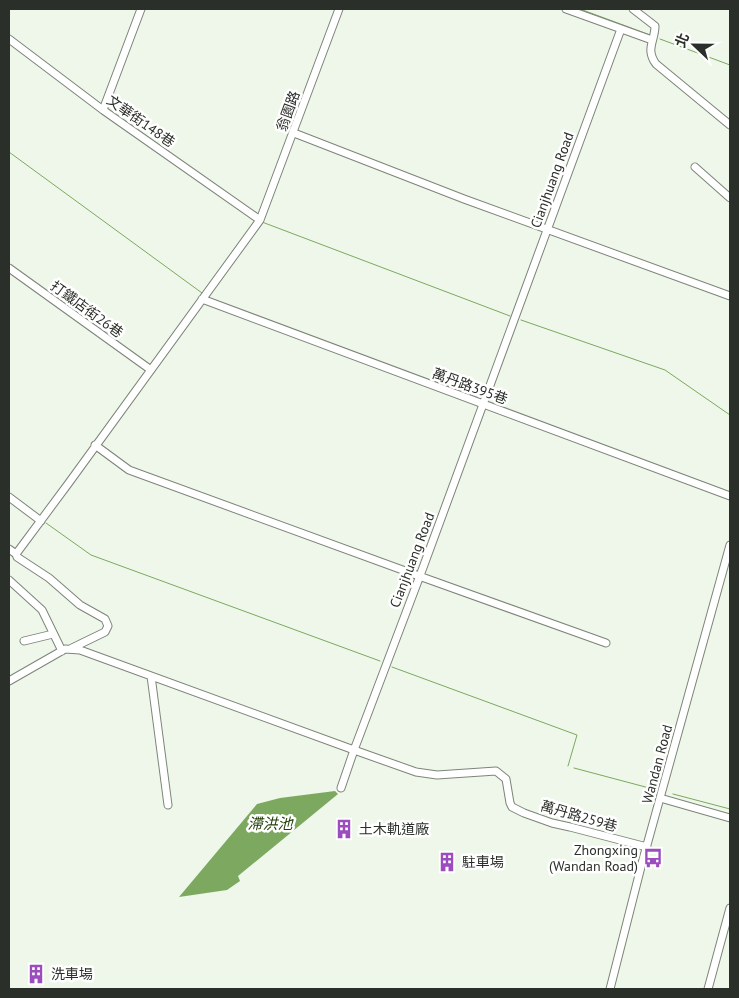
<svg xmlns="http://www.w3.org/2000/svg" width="739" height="998" font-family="'PT Sans','Noto Sans TC',sans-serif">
<rect width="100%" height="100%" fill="#eef7e9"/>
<path fill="#7ca95f" d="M335 791 338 794 238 876 240 881 227 890 179 897 257 804 280 798Z"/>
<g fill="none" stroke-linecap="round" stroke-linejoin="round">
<path stroke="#7ca95f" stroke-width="1" d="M580 9 650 35
M660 39 730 65
M9 152 202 293
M262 222 510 316
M521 320 665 370 730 415
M46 523 91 555 380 661
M392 667 577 735 568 766
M574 768 653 789
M673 794 730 809"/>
<defs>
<path id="minor" d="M566 9 652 40
M633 9 655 26C655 41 645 49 656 64L730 125
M9 39 103 110 260 220
M103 110 141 9
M294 133 464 199 730 296
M695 167 730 198
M9 268 151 370
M202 299 730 496
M95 445 129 470 419 576 606 643
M9 497 41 521
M9 549 16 554
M9 580 42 610 62 651
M24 641 53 634
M72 648 105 632 108 626 105 619 80 605 49 578 17 557 16 554 68 484 260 220 339 9
M151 676 168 805
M9 681 65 649 80 650 354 750 421 573 621 29
M341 788 354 750 416 772 437 775 496 771 506 779 510 803 512 807 524 813 552 823 570 827 647 847
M660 798 730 818
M610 989 642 863 730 545
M708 989 730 908"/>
</defs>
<use href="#minor" stroke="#7c8578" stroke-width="9"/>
<use href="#minor" stroke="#fff" stroke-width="7"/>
</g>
<defs>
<symbol id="building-bare" viewBox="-9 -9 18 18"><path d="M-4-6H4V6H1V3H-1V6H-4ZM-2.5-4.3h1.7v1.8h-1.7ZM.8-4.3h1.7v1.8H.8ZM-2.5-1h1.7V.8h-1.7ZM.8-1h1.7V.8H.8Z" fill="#9b4dbd" stroke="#fff" stroke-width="2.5" paint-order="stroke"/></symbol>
<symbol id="bus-bare" viewBox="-9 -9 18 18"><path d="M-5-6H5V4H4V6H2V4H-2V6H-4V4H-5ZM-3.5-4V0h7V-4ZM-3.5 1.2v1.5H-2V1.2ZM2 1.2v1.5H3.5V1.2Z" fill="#9b4dbd" stroke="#fff" stroke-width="2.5" paint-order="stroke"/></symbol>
</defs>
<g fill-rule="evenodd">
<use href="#building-bare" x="330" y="815" width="28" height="28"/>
<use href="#bus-bare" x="639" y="844" width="28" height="28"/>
<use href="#building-bare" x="433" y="848" width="28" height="28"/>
<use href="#building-bare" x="22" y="960" width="28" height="28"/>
</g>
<g text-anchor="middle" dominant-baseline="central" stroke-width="5" stroke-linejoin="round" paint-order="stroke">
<g font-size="14" fill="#2b2f29" stroke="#fff">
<text transform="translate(288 111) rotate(-70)">翁園路</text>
<text transform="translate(141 121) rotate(35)">文華街148巷</text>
<text transform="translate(552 180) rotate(-70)">Cianjhuang Road</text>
<text transform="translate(87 309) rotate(36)">打鐵店街26巷</text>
<text transform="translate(470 386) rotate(20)">萬丹路395巷</text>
<text transform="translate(412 560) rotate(-69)">Cianjhuang Road</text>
<text transform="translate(657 764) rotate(-75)">Wandan Road</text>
<text transform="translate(579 816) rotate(16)">萬丹路259巷</text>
</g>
<g font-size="14" fill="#2b2f29" stroke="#fff" text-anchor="start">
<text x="359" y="829">土木軌道廠</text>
<text x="638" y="850" text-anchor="end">Zhongxing<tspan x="638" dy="16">(Wandan Road)</tspan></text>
<text x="462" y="862">駐車場</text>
<text x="51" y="974">洗車場</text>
</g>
<g font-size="15" font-style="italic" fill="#1d3a03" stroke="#fff">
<text x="270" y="823">滯洪池</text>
</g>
</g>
<rect width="739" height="998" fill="none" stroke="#2b2f29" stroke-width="20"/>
<g transform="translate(694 45) rotate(292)" stroke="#ffffff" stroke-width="4" paint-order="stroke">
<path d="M0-4L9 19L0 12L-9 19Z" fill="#2b2f29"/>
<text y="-8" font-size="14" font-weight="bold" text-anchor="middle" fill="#2b2f29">北</text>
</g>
</svg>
